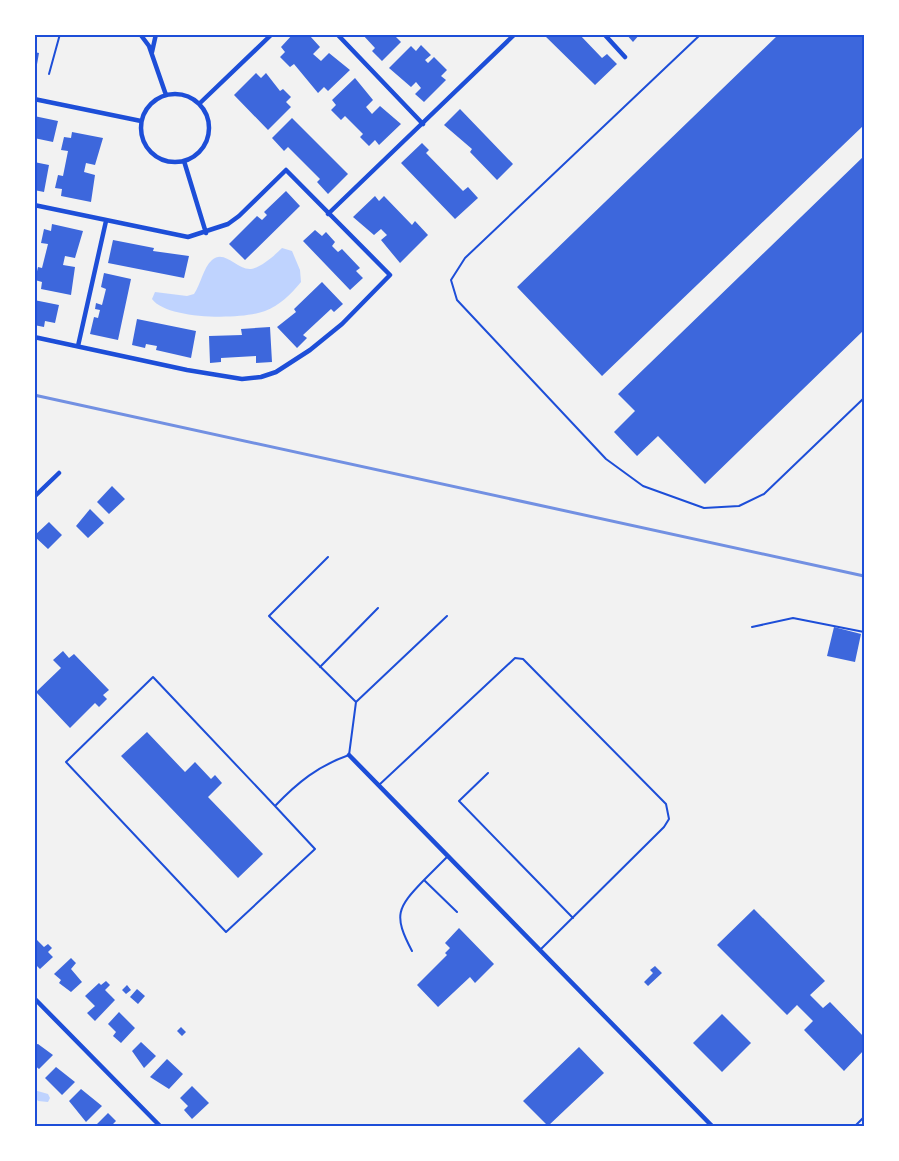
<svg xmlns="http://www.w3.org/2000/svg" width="899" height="1161" font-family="'DejaVu Sans',sans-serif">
<rect width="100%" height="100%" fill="#f2f2f2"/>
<path fill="#bfd3fe" d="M282 248 292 251 300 270 301 282C291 294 279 306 265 311 242 320 167 320 152 299L155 292 187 296 194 294C201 284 203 268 212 260 225 249 236 270 251 269 262 267 275 255 282 248Z
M34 1090 48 1094 50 1098 48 1102 38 1101 35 1097Z"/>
<path fill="#3d67dc" d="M293 34H312L310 36 320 47 313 54 321 61 329 53 350 70 328 91 324 87 318 93 294 64 290 67 280 57 285 52 281 47Z
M362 34H393L401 42 382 61 372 51 375 48Z
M543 34H579L602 58 607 54 617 64 595 85Z
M626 34H640L633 42Z
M779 34H864V125L602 376 517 287Z
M421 45 431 55 425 60 428 63 434 57 447 70 441 76 446 80 424 102 415 94 421 88 416 82 411 87 389 68 411 46 416 51Z
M34 52 39 53 36 70 34 69Z
M256 73 261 78 266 73 280 91 283 89 291 97 286 102 291 107 268 130 234 95Z
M355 78 373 100 366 107 372 114 380 106 401 124 379 145 375 140 369 146 360 137 363 134 345 116 341 120 331 110 336 105 332 100Z
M460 109 513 164 497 180 470 152 472 149 444 125Z
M34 116 58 121 53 142 34 138Z
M292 118 348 174 328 194 317 182 320 179 288 147 284 151 272 138Z
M72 132 103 138 95 165 86 163 84 172 95 175 91 202 61 196 62 189 55 188 58 175 63 176 68 151 61 150 64 137 71 138Z
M422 143 429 150 426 153 463 191 468 187 478 198 455 219 401 163Z
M864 156V330L705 484 658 436 637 456 614 432 635 411 618 394Z
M34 162 49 165 44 192 34 190Z
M286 191 300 206 245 260 229 244 257 216 262 220 267 215 264 212Z
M375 196 379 201 384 196 412 225 415 221 428 235 400 263 381 240 387 235 381 229 374 235 353 217Z
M52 224 83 231 75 258 65 256 63 265 75 267 71 295 41 289 42 282 35 280 38 267 42 268 48 244 41 243 44 229 51 231Z
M315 230 322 236 326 232 335 242 332 246 338 252 342 249 360 268 356 271 363 278 350 290 303 241Z
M113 240 154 248 153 251 189 256 184 278 108 263Z
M104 273 131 279 118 340 90 334 94 317 98 318 100 310 95 309 96 303 102 305 106 289 101 287Z
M322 282 343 304 334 312 331 309 303 335 307 338 297 348 277 327 296 312 294 309Z
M34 300 59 305 55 323 45 321 44 327 34 325Z
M137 319 196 331 191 358 156 350 157 346 146 344 145 348 132 345Z
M270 327 272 362 256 363V356L221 358V362L210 363 209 336 242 335 241 329Z
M112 486 125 499 109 514 97 502Z
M90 509 104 523 88 538 76 526Z
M49 522 62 535 48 549 34 536Z
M834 627 861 634 855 662 827 656Z
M63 651 69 658 74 654 109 690 103 695 107 699 99 707 95 703 70 728 36 692 61 668 53 660Z
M147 732 185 772 195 762 211 779 215 775 222 783 208 797 263 854 238 878 121 756Z
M754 909 825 981 810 995 823 1008 830 1002 864 1037V1050L844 1071 804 1030 813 1021 797 1005 787 1015 717 945Z
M459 928 494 964 475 983 470 977 438 1007 417 985 447 955 445 953 450 948 445 943Z
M37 940 44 947 48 944 52 948 48 952 53 957 40 969 34 963Z
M71 958 76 963 71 969 82 982 71 992 59 983 61 980 54 974Z
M655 966 662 973 648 986 644 982 653 973 650 970Z
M106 981 110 985 105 990 115 1000 95 1021 87 1013 95 1006 85 996 99 983 101 985Z
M127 985 131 990 126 994 122 990Z
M137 989 145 996 138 1004 130 997Z
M119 1012 135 1028 121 1043 113 1036 116 1032 108 1024Z
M722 1014 751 1043 722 1072 693 1043Z
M181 1027 186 1032 182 1036 177 1031Z
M141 1042 156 1056 144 1068 132 1051Z
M38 1044 53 1055 39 1069 34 1065V1045Z
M579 1047 604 1073 548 1126 523 1101Z
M167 1059 183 1074 169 1089 150 1077Z
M56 1067 75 1082 62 1095 45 1078Z
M192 1086 209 1103 192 1119 184 1110 188 1106 180 1098Z
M81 1089 102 1106 86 1122 69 1101Z
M108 1113 116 1121 113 1124 115 1126H95Z"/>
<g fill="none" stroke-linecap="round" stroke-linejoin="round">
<path stroke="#1d4ed8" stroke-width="2" d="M855 1126 864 1117"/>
<path stroke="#1d4ed8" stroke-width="2" d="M701 34 465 258 451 280 457 300 606 459 643 486 704 508 739 506 764 494 864 398
M49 74 60 34
M328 557 269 616 356 702
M752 627 793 618 864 632
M320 667 378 608
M488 773 459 801 573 918
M379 785 515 658 523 659 666 804 669 819 664 827 540 950
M275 806 315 849 226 932 66 762 153 677 275 806C298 782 318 766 349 755L356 702 447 616
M448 856 424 880 457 912
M412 951C393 915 397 908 424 880"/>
<path stroke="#1d4ed8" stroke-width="4.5" d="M140 34 149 46 166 95
M337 34 423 124
M604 34 625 57
M152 52 156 34
M141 128a34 34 0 1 1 68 0a34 34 0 1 1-68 0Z
M34 99 141 121
M199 104 272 34
M184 161 206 233
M34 205 188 237 228 224 239 216 286 170 390 275 342 324 310 350 276 372 261 377 242 379 187 370 34 337
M328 214 515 34
M78 346 106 221
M34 497 59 473
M349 755 712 1126
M34 998 160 1126"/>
<path stroke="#7290e2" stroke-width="3" d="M34 395 864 576"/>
</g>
<rect width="899" height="1161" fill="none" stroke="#ffffff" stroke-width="72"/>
<rect x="36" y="36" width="827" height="1089" fill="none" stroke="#1d4ed8" stroke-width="2"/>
</svg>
